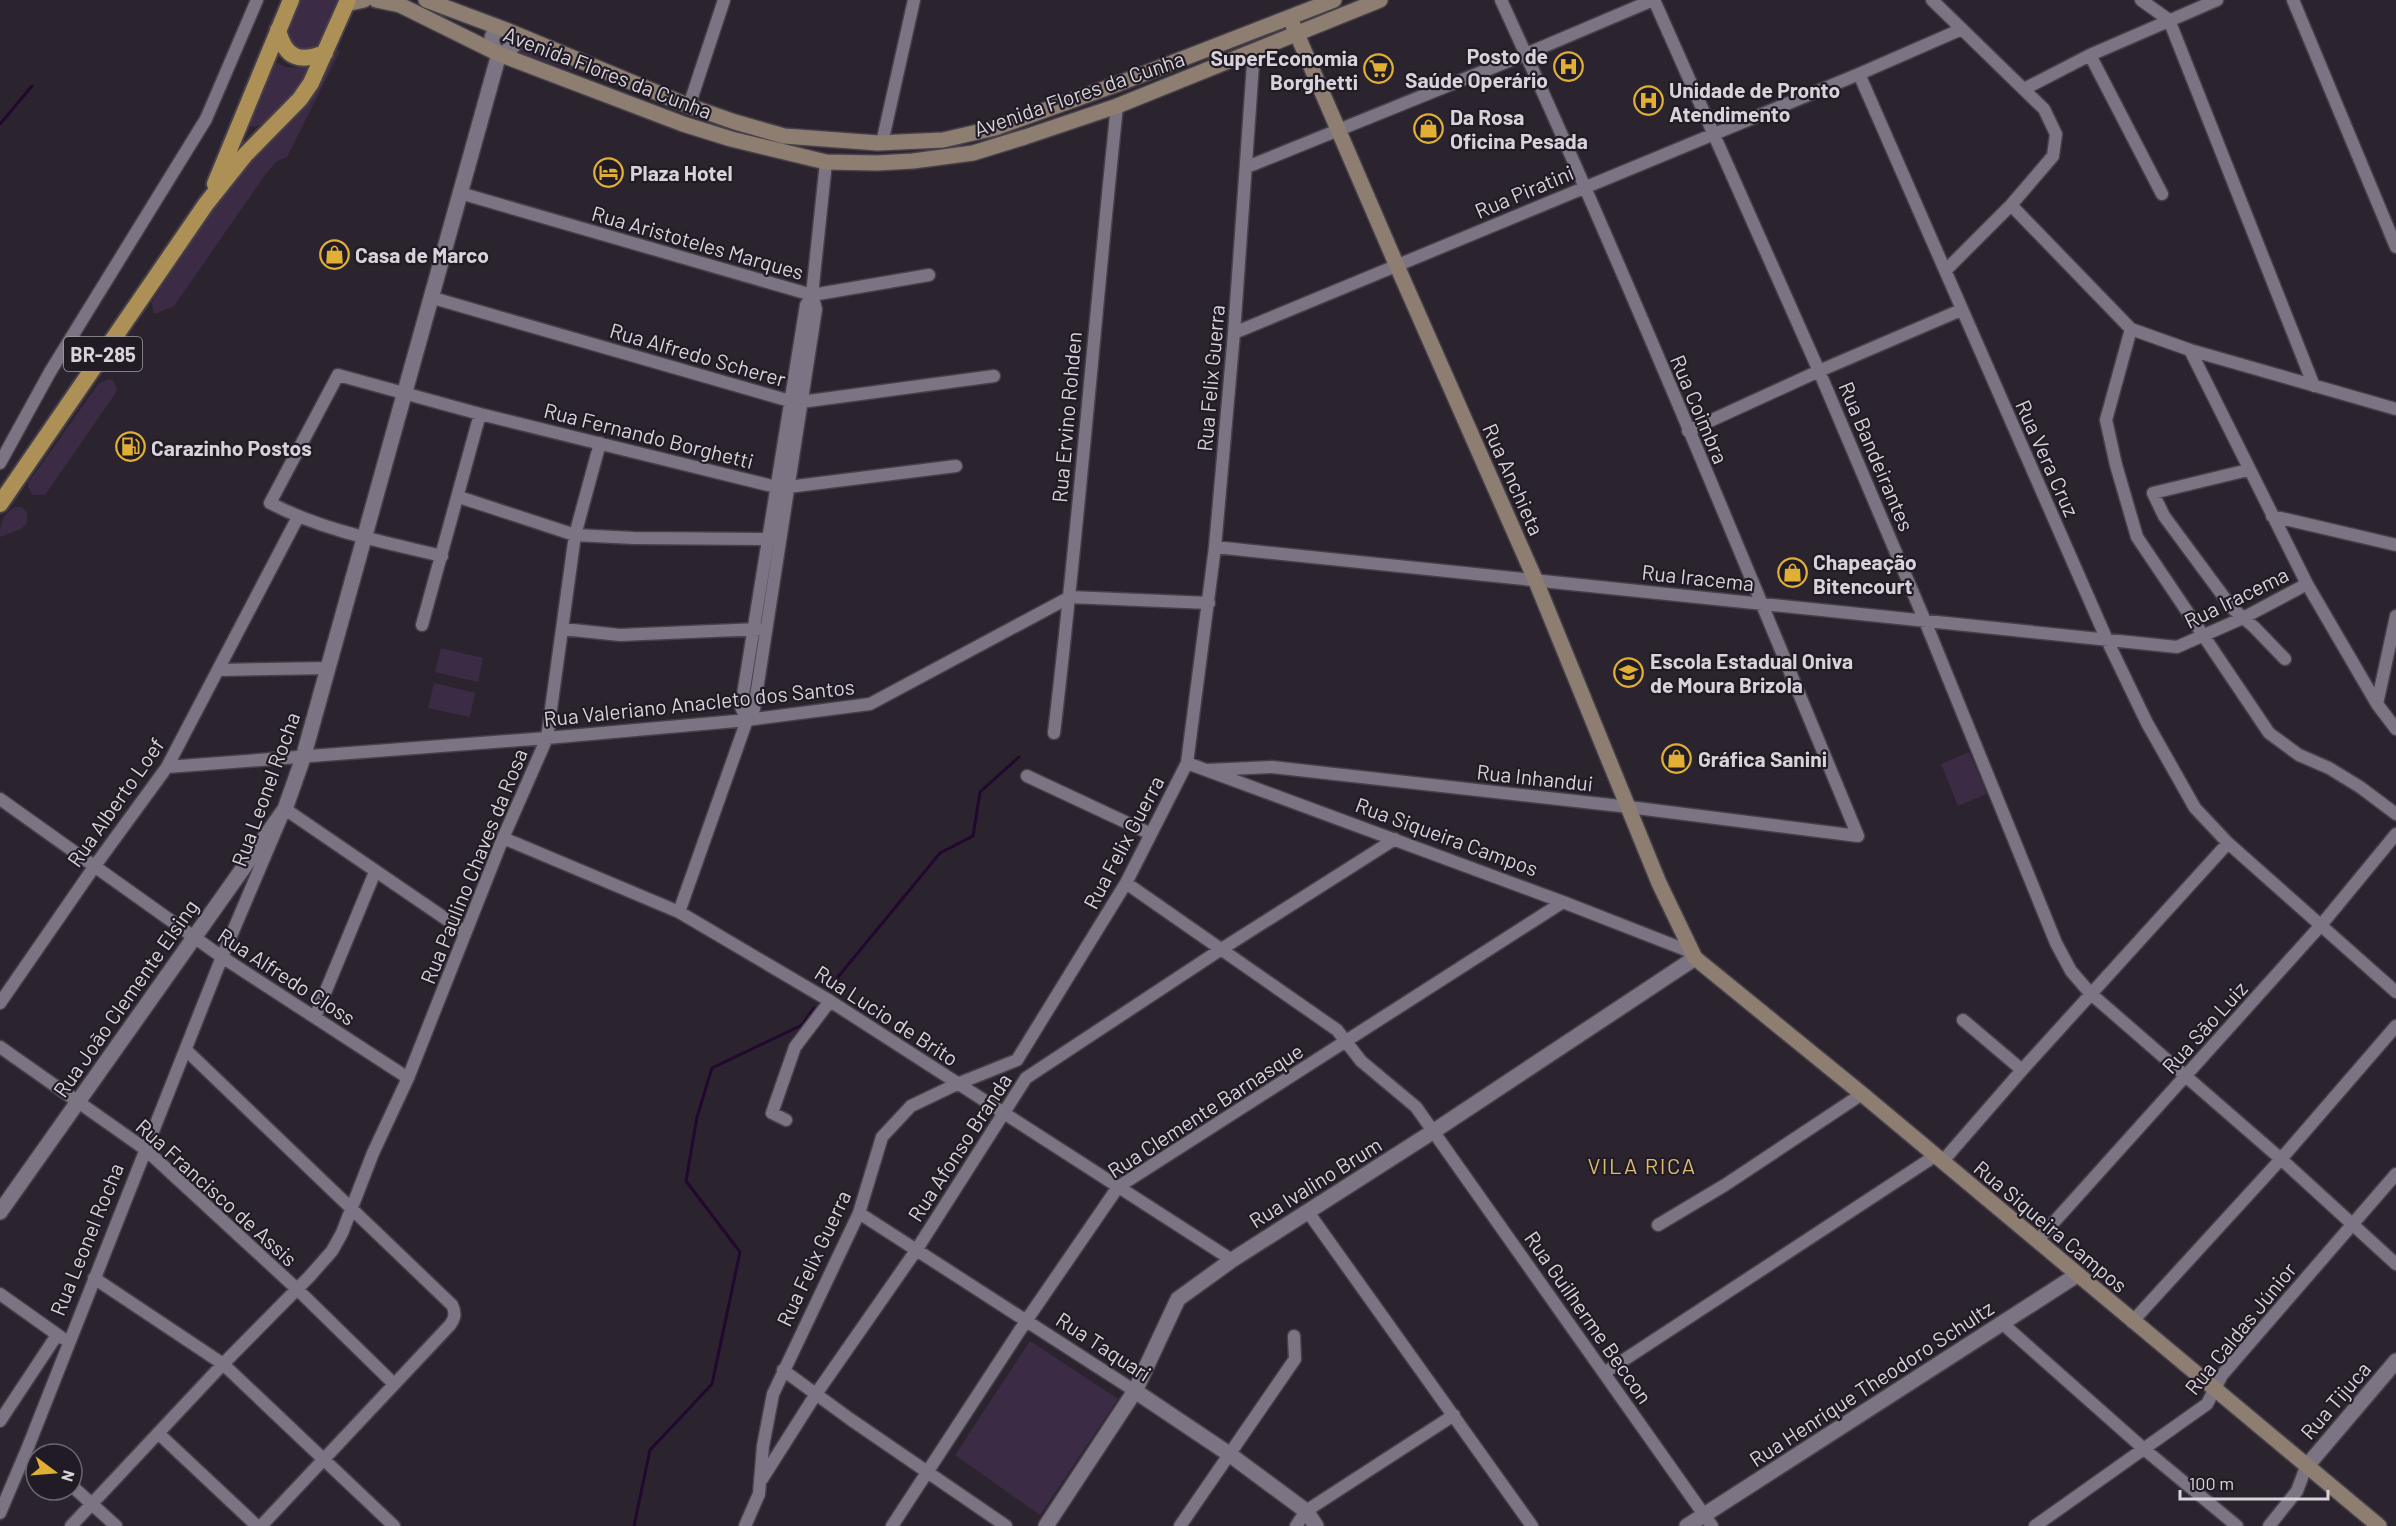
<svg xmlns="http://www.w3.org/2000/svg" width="2396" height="1526" font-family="Barlow,sans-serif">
<rect width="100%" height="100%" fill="#2b242f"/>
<path fill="#3c2b45" d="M300 0H341L322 41 317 48 302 53 287 42V29Z
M522 44 578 69 577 72 519 53Z
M337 50 340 51 287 157 276 162 265 175 174 306 155 314 153 312 152 302 237 170 321 78Z
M272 61 287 67 312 68C302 86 272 127 251 127L248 122Z
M133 334C135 349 140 364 126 372L118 369 115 360Z
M109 379 113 381 117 388 115 394 45 495H33L28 487V483L99 383Z
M15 507H21L27 512V523L21 529 0 537C0 524 3 513 15 507Z
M441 648 483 658 478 682 435 672Z
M434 683 475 693 470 717 428 708Z
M1969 752 1987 794 1958 806 1941 764Z
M1030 1341 1118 1399 1040 1515 955 1455Z"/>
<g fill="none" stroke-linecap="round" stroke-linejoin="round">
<path stroke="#22072e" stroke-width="3" d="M0 124 32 86
M833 983 940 853 973 836 980 792 1019 757
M634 1526 650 1450 712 1384 740 1252 686 1181 697 1117 712 1068 802 1025 814 1008"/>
<defs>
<path id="minor" d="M1501 0C1627 275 1742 556 1858 836
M1654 0 1819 371 1925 621 2056 943 2071 971 2090 993 2281 1159 2396 1264
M1932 0 2044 109 2056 134 2053 156 2011 205 1946 270
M2141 0 2169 20
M2293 0 2396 247
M2169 20 2314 386
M2090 55 2162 194
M1859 74 2107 640 2147 723 2195 808 2228 843 2396 992
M2024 89 2090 55 2217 0
M689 106 724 0
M882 143 914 0
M1247 167 1526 54 1653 0
M460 193 812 295 929 275
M2011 205 2131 329 2190 350 2396 409
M433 298 790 401 801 402 994 376
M2131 329 2106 420 2116 465 2137 537 2269 733 2299 755 2329 768 2360 787 2396 814
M1234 333 1859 74 1962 29
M2190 350 2307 584 2377 704 2396 729
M1688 431 1819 371 1961 310
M0 463 50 372 206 119 257 0
M2248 470 2153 493 2164 516 2232 608 2254 627 2285 659
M459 497 575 535 634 538 775 539
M2272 516 2396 545
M1215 547 2177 647 2243 618 2307 584
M442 556C384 542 324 531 270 503L338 375 480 414 776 487H788L956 466
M422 625 480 414
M563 629 620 635 759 629
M219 670 328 668
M2377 704 2396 616
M747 720 741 707 806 305 812 295
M1054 733C1079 524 1095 315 1117 106
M1187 763 1563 902 1691 952
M167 767 547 738 747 720 870 704 1070 597 1209 603
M1207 770 1272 767 1629 807 1858 836
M1027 776 1151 834
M0 799 222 957 408 1078
M503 838 679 912 830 1001 1232 1260
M1126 883 1337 1030 1361 1061 1416 1107 1712 1526
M679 912 747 720 754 709 816 309 812 295 826 162
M0 1003 94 867 167 767 298 517
M315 1017 375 872
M1963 1020 2022 1070
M0 1047 145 1149 297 1289 394 1384
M186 1050 452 1305C456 1313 455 1318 450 1325L261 1526
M786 1120 772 1113 795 1047 830 1001
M1942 1162 2022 1070 2228 843
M1308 1212 1532 1526
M859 1213 1135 1391
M1658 1225 1725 1185 1862 1094
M2037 1241 2322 924 2396 834
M94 1278 223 1364 394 1526
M0 1294 62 1338
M2132 1322 2281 1159 2396 1026
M2003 1324 2144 1449 2237 1526
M783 1370 850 1419 1006 1526
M1604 1373 1935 1156
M0 1421 57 1335
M158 1433 257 1526
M762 1479 816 1394 917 1249 1026 1078 1220 950 1395 839
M72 1486 116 1526
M0 1513 28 1447 222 957 285 809 465 932
M71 1526 223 1364 309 1277 332 1251 342 1233 373 1153 408 1078 503 838 547 738 575 535 600 443
M745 1526 759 1494 763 1446 773 1394 859 1213 882 1137 911 1106 957 1084 1017 1060 1126 883 1187 763 1215 547 1234 333 1254 50
M892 1526 1026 1321 1118 1187 1563 902
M1180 1526 1295 1359 1294 1336
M1296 1526 1306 1511 1454 1415
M2035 1526 2207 1404 2222 1375 2396 1174
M2269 1526 2297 1491 2306 1467"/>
<path id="tertiary" d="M499 54C490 45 488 36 500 28
M499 54 506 52 513 46 512 33
M0 1212 285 809 303 758 328 668 499 54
M1135 1391 1229 1454 1306 1511 1316 1526
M2306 1467 2396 1361
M1046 1526 1135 1391 1178 1299 1232 1260 1434 1131 1695 958
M1687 1526 2077 1275"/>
<path id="secondary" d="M376 0 400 5 499 54 683 124 731 139 826 162 877 163 913 161 973 153 1025 137 1117 106 1380 0
M426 0 506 30 689 106 735 122 784 136 878 143 943 140 995 128 1115 85 1334 0
M346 4 364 0
M1290 18 1397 266 1535 579 1659 883 1695 958 1862 1094 2379 1526"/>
<path id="trunk" d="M278 30C285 58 299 63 325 53
M215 184 291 0
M0 504 206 204 245 155 300 99 311 83 348 0"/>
</defs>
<use href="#minor" stroke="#47404a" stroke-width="15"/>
<use href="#tertiary" stroke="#47404a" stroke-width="18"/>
<use href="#secondary" stroke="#47404a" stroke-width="18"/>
<use href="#trunk" stroke="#47404a" stroke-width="20"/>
<use href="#minor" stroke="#7c7482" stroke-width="12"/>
<use href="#tertiary" stroke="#7c7482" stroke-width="15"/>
<use href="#secondary" stroke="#8e7e72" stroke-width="15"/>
<use href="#trunk" stroke="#ad9056" stroke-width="16"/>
</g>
<defs>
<symbol id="hospital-ring" viewBox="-11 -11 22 22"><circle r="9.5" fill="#211b25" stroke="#e0af34" stroke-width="1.5"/><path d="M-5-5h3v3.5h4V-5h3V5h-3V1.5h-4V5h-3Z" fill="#e0af34"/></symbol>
<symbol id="supermarket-ring" viewBox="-11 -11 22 22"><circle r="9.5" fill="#211b25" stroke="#e0af34" stroke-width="1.5"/><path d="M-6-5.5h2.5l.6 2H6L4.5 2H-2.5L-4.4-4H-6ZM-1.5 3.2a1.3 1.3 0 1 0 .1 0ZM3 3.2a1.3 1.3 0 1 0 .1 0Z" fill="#e0af34"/></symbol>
<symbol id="shop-ring" viewBox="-11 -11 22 22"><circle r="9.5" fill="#211b25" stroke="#e0af34" stroke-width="1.5"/><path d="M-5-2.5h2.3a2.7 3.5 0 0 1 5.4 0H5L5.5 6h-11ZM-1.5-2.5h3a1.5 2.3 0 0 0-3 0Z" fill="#e0af34"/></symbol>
<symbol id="hotel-ring" viewBox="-11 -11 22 22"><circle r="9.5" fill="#211b25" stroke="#e0af34" stroke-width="1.5"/><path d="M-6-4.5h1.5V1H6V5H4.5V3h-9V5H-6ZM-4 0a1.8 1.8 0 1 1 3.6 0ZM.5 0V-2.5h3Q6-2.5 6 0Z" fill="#e0af34"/></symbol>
<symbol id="fuel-ring" viewBox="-11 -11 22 22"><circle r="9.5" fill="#211b25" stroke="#e0af34" stroke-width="1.5"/><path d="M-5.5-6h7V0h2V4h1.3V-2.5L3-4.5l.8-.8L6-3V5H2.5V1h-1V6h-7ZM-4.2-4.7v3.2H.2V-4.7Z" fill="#e0af34"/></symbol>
<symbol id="school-ring" viewBox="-11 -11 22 22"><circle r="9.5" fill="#211b25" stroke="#e0af34" stroke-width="1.5"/><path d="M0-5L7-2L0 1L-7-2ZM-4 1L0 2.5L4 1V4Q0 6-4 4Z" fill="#e0af34"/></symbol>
</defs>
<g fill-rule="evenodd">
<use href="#hospital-ring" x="1552" y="50" width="33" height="33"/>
<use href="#supermarket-ring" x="1362" y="52" width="33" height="33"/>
<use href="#hospital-ring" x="1632" y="84" width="33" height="33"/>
<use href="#shop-ring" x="1412" y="112" width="33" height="33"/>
<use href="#hotel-ring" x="592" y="156" width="33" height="33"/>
<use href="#shop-ring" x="318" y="238" width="33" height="33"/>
<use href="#fuel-ring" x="114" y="430" width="33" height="33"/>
<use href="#shop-ring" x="1776" y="556" width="33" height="33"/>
<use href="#school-ring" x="1612" y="656" width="33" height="33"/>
<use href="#shop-ring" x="1660" y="742" width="33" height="33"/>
</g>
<g text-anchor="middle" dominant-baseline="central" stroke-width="4.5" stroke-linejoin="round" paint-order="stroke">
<rect fill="#211b25" stroke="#a19ca4" stroke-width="1.5" x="64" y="337" width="78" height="34" rx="4.5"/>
<g font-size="20" font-weight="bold" fill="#d8d3db">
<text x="103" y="354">BR-285</text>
</g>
<g font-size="21" font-weight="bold" fill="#d8d3db" stroke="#211b25" text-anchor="start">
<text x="1548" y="55" text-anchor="end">Posto de<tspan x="1548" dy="24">Saúde Operário</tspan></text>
<text x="1358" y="57" text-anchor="end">SuperEconomia<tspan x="1358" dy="24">Borghetti</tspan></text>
<text x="1669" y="89">Unidade de Pronto<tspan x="1669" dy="24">Atendimento</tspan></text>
<text x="1450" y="116">Da Rosa<tspan x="1450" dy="24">Oficina Pesada</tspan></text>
<text x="630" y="172">Plaza Hotel</text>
<text x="355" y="254">Casa de Marco</text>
<text x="151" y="447">Carazinho Postos</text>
<text x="1813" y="561">Chapeação<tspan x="1813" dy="24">Bitencourt</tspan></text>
<text x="1650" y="660">Escola Estadual Oniva<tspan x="1650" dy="24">de Moura Brizola</tspan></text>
<text x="1698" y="758">Gráfica Sanini</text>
</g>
<g font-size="21" fill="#d8d3db" stroke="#211b25">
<text transform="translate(608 72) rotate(21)">Avenida Flores da Cunha</text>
<text transform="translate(1079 93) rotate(-19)">Avenida Flores da Cunha</text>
<text transform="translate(1524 191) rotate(-23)">Rua Piratini</text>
<text transform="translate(698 242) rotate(16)">Rua Aristoteles Marques</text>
<text transform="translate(698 354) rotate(16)">Rua Alfredo Scherer</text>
<text transform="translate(1210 378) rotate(-85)">Rua Felix Guerra</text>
<text transform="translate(1700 409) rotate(67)">Rua Coimbra</text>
<text transform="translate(1066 417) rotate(-85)">Rua Ervino Rohden</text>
<text transform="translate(649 435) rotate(14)">Rua Fernando Borghetti</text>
<text transform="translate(1877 456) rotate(67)">Rua Bandeirantes</text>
<text transform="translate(2048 458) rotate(66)">Rua Vera Cruz</text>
<text transform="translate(1514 479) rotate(66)">Rua Anchieta</text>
<text transform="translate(1698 577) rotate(6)">Rua Iracema</text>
<text transform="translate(2236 597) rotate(-26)">Rua Iracema</text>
<text transform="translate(699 702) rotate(-6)">Rua Valeriano Anacleto dos Santos</text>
<text transform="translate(1535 777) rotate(6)">Rua Inhandui</text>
<text transform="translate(265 789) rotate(-70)">Rua Leonel Rocha</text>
<text transform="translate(115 802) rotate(-55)">Rua Alberto Loef</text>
<text transform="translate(1447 836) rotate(20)">Rua Siqueira Campos</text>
<text transform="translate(1123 842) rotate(-62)">Rua Felix Guerra</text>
<text transform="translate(473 866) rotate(-68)">Rua Paulino Chaves da Rosa</text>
<text transform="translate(287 976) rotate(33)">Rua Alfredo Closs</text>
<text transform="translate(125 998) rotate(-55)">Rua João Clemente Elsing</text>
<text transform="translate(887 1015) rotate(33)">Rua Lucio de Brito</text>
<text transform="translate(2204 1027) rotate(-48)">Rua São Luiz</text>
<text transform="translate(1205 1110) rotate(-33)">Rua Clemente Barnasque</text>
<text transform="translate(959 1147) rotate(-57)">Rua Afonso Branda</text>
<text transform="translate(1315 1182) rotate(-32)">Rua Ivalino Brum</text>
<text transform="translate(217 1192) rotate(42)">Rua Francisco de Assis</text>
<text transform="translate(2051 1226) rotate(40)">Rua Siqueira Campos</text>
<text transform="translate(86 1239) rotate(-68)">Rua Leonel Rocha</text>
<text transform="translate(813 1258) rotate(-65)">Rua Felix Guerra</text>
<text transform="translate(1589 1317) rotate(55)">Rua Guilherme Beccon</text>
<text transform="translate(2240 1328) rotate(-51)">Rua Caldas Júnior</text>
<text transform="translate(1104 1346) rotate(33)">Rua Taquari</text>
<text transform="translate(1871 1383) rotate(-33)">Rua Henrique Theodoro Schultz</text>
<text transform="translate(2335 1400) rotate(-49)">Rua Tijuca</text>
</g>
<g font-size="22" letter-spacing="1.5" fill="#dcbb71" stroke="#211b25">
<text x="1642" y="1165">VILA RICA</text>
</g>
</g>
<g transform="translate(54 1472) rotate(106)"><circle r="28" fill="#211b25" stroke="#6a656e" stroke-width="1.5"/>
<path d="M0-4.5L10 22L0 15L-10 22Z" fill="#e0af34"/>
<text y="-9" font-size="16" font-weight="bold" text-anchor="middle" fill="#d8d3db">N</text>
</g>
<path d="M2180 1490v9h148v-9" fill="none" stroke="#d8d3db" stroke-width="3"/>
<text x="2189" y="1490" font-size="18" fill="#d8d3db" stroke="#211b25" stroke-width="4.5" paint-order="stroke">100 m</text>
</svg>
